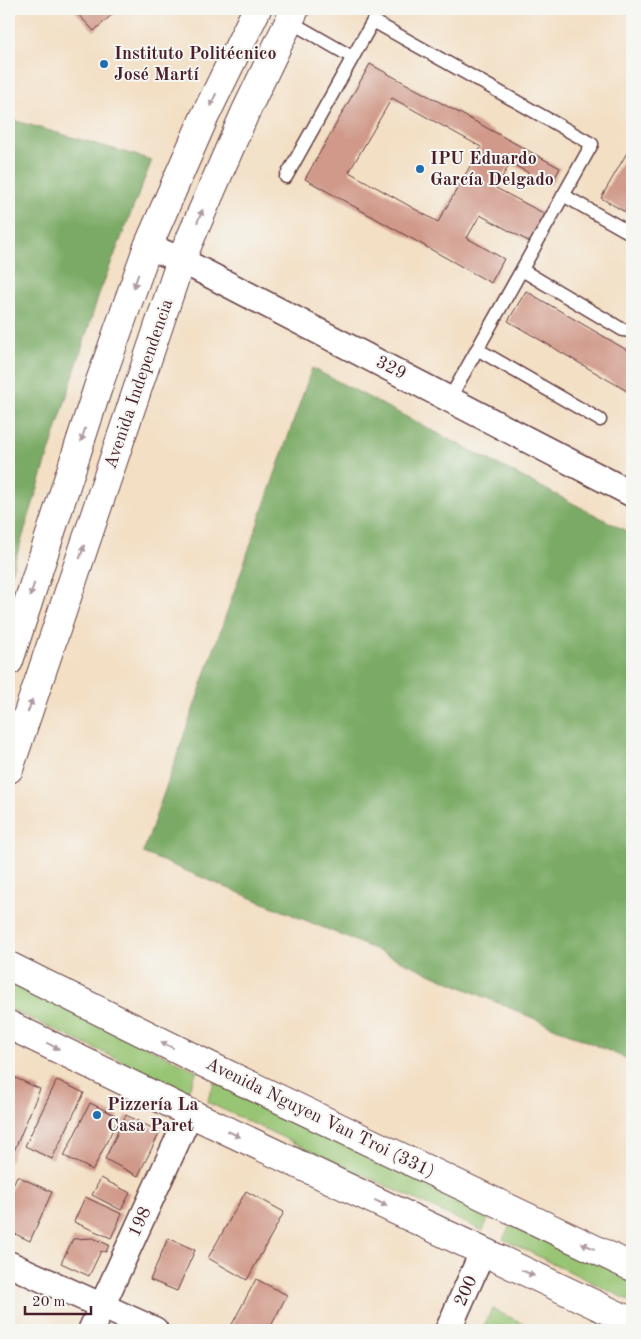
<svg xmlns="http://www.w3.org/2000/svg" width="641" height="1339" font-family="'Old Standard TT',serif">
<rect width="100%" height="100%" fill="#f6f6f2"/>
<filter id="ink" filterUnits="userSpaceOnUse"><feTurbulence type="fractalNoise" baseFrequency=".02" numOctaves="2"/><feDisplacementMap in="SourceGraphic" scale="10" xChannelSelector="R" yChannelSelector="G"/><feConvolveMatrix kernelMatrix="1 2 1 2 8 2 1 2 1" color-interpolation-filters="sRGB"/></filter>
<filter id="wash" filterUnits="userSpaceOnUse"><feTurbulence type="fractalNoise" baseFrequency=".0096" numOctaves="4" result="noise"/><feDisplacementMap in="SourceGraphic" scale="20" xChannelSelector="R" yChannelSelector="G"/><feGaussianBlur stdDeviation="1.12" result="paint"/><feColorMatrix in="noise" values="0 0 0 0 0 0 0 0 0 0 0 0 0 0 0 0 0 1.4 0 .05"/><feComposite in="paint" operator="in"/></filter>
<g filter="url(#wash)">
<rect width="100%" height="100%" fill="#f3dfc4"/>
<path fill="#98c573" stroke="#71724f" d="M9 980 197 1071 188 1091 9 1009Z
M215 1081 492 1210 483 1231 207 1102Z
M513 1220 632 1278V1302L503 1239Z
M492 1309 537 1330H482Z"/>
<path fill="#7aaa65" stroke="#626448" d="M9 119 152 160 99 294 9 580Z
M312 368 632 534V1061L353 940 143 853Z"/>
<g id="blocks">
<path fill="#d09989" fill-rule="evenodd" d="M73 9H118L94 31Z
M370 64 560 168 551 185 510 163 496 188 545 214 530 242 480 215 467 238 504 259 491 283 305 179ZM392 98 481 147 438 222 349 172Z
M632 144V216L601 198Z
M526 291 632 353V394L508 321Z
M9 1075 40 1089 9 1163Z
M57 1080 84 1093 52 1159 25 1146Z
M90 1103 119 1117 93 1170 64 1156Z
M126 1115 160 1132 138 1176 105 1159Z
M17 1176 52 1192 30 1241 9 1231V1194Z
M101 1178 130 1193 121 1210 92 1195Z
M246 1191 284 1212 247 1280 208 1258Z
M85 1197 122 1214 111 1238 74 1222Z
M93 1238 109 1245 106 1252 101 1251 89 1276 61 1263 73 1239Z
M168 1238 195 1250 177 1291 150 1280Z
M256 1279 287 1295 269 1330H229Z"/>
</g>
</g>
<g filter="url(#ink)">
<use href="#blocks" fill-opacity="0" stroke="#633c42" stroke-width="1"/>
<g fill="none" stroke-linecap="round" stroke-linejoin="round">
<defs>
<path id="lane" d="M289 21 352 57
M286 177 373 21 592 144 450 398
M563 195 632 234
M522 270 623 330 632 331
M477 349 600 420"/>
<path id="street" d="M148 246 181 260 632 494
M9 1264 155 1330
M91 1330 190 1113
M448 1330 483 1251"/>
<path id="secondary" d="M9 966 210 1066 632 1267
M9 1025 190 1113 632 1322"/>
<path id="primary" d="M9 661 99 384 148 246 204 118 257 9
M9 769 181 260 245 113 295 9"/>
</defs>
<use href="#lane" stroke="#633c42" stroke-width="15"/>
<use href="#street" stroke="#633c42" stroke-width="28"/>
<use href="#secondary" stroke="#633c42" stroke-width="30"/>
<use href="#primary" stroke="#633c42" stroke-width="30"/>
<use href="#lane" stroke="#fff" stroke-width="12"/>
<use href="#street" stroke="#fff" stroke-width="25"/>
<use href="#secondary" stroke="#fff" stroke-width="28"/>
<use href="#primary" stroke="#fff" stroke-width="28"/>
</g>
<defs><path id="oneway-solid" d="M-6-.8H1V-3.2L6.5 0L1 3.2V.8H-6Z" transform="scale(1.25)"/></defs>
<g fill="#ae9aa0">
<use href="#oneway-solid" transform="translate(213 100) rotate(116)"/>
<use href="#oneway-solid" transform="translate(200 216) rotate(-67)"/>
<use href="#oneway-solid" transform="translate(136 281) rotate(109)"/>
<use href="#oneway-solid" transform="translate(83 435) rotate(108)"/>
<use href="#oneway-solid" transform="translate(82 552) rotate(-71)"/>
<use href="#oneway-solid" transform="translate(32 590) rotate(108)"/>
<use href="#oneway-solid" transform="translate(30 706) rotate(-71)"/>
<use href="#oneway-solid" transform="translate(167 1045) rotate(-154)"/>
<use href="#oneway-solid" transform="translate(53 1046) rotate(26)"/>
<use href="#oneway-solid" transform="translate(234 1134) rotate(25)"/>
<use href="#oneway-solid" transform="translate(381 1203) rotate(25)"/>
<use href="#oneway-solid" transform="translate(588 1246) rotate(-155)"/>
<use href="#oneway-solid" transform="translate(528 1273) rotate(25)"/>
</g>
</g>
<g fill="#1f6fb2" stroke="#f6f6f2" stroke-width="2">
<circle cx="104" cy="64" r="5"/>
<circle cx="420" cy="169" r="5"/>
<circle cx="97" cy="1115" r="5"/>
</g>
<g text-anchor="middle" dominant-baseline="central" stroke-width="4" stroke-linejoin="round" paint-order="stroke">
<g font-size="18" font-weight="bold" fill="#4a1f2b" stroke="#f6f6f2" text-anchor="start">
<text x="114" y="54">Instituto Politécnico<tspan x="114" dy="21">José Martí</tspan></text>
<text x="430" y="159">IPU Eduardo<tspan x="430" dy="21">García Delgado</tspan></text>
<text x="107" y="1105">Pizzería La<tspan x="107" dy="21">Casa Paret</tspan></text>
</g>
<g font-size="18" fill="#4a1f2b" stroke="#f6f6f2">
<text transform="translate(391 368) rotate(27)">329</text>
<text transform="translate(139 384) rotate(-71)">Avenida Independencia</text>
<text transform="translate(320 1118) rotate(26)">Avenida Nguyen Van Troi (331)</text>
<text transform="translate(140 1222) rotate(-65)">198</text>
<text transform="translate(466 1291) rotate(-66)">200</text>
</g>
</g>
<rect width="641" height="1339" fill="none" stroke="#f6f6f2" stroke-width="30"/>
<path d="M25 1306v8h66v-8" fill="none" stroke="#4a1f2b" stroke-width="2.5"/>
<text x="32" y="1306" font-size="15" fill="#4a1f2b" stroke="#f6f6f2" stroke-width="4" paint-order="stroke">20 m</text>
</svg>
